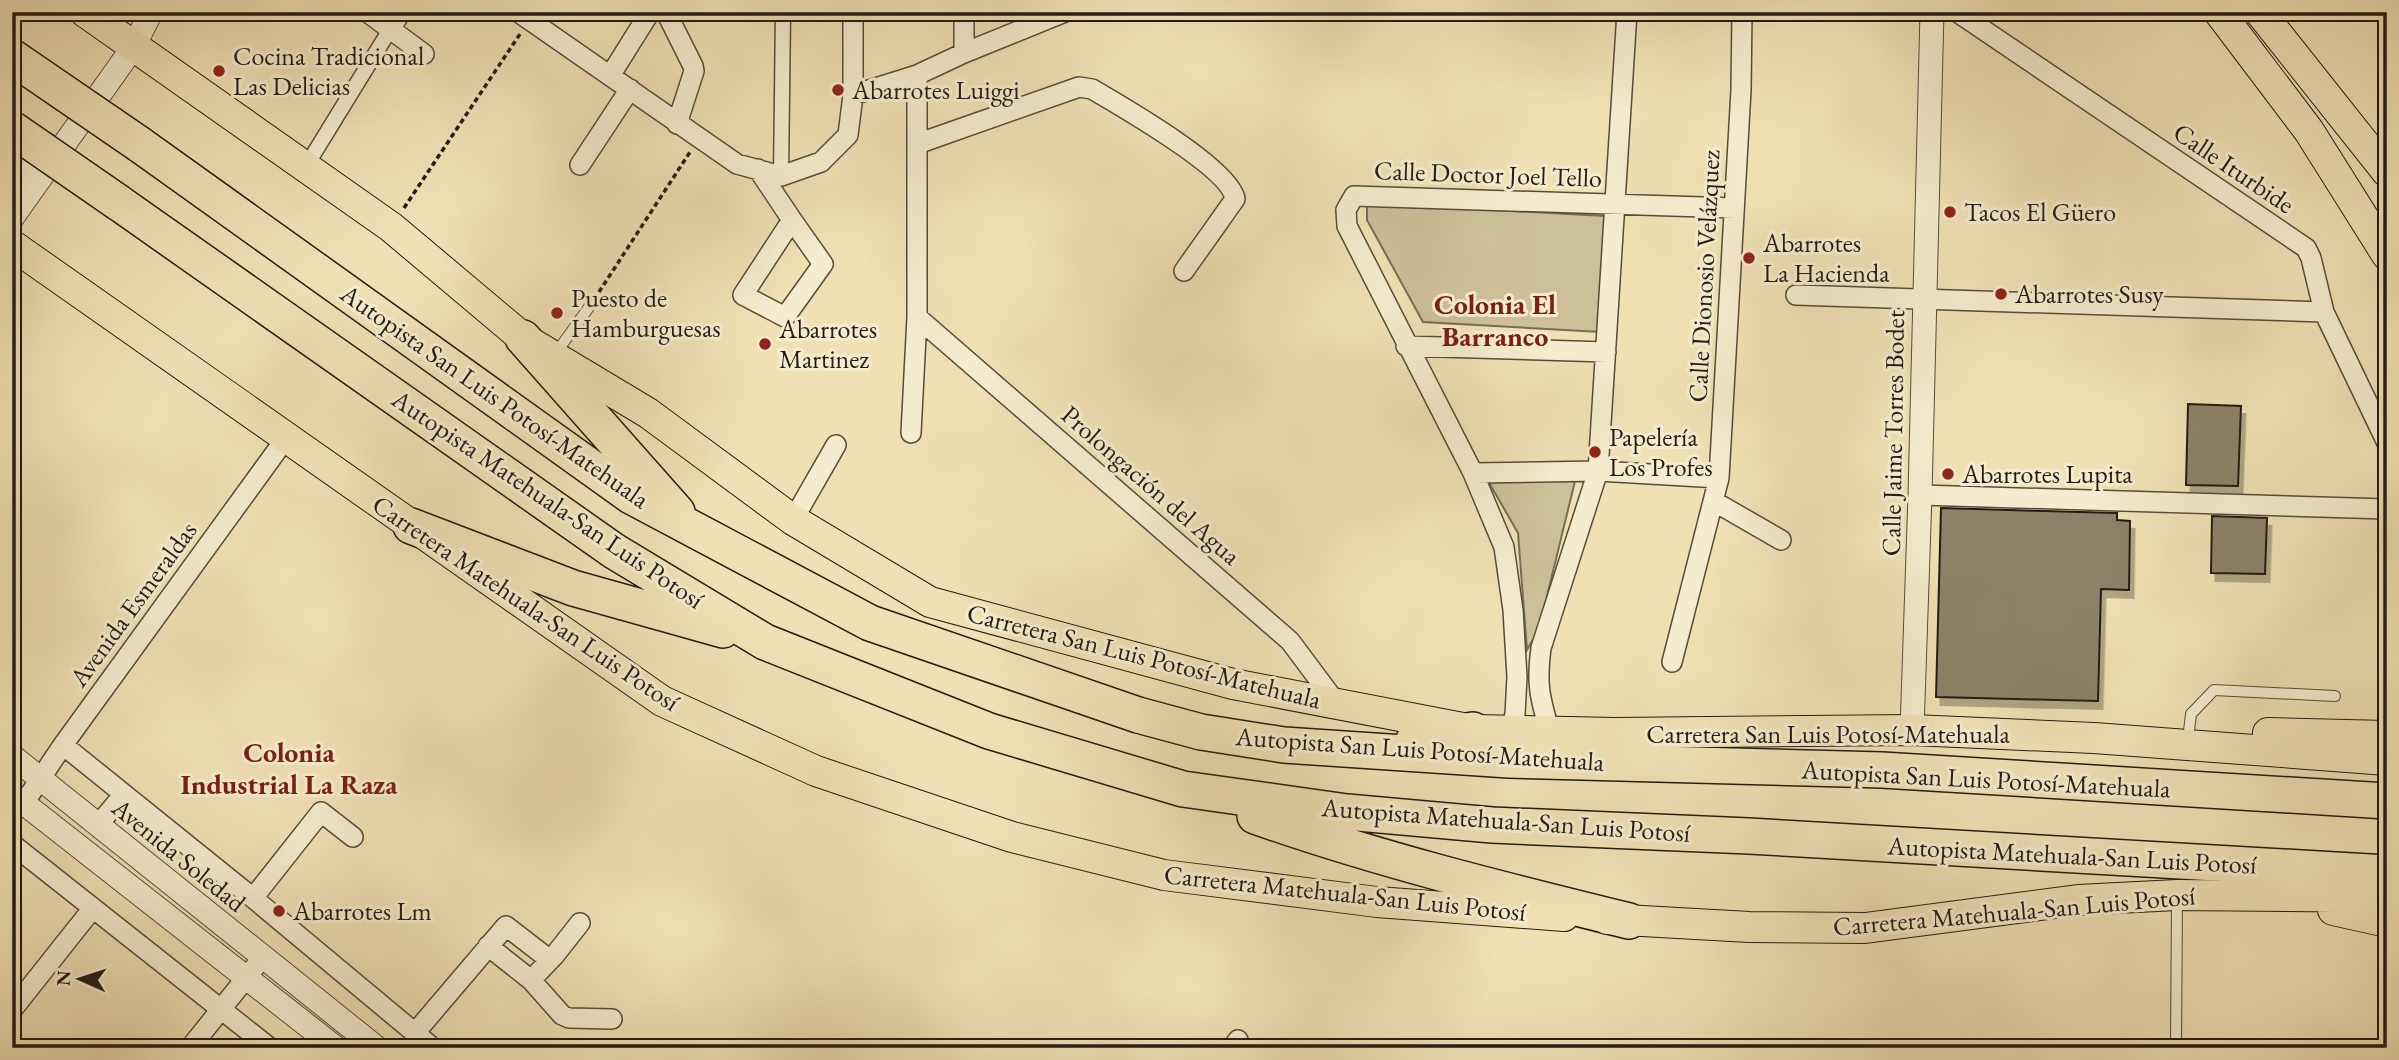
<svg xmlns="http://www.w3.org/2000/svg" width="2399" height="1060" font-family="'EB Garamond',serif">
<defs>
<filter id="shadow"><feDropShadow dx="4.5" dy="8" stdDeviation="0" flood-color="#0004"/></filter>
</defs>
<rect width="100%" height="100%" fill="#f0e0b4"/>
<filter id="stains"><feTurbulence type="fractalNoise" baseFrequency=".00286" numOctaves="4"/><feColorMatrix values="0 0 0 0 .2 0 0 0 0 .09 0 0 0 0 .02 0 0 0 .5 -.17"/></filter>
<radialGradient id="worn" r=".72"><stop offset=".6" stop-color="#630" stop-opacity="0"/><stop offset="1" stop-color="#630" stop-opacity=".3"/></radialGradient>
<path fill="#cdbf99" stroke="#786d56" stroke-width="2" d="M1367 203 1605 216 1600 332 1423 322 1367 220Z
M1487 479 1575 481 1539 629 1527 650 1518 533Z"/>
<path fill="#8e8167" stroke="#241b13" stroke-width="2" filter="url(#shadow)" d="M2188 404 2241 406 2238 486 2186 485Z
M1941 508 2117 513V520L2130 521 2129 590 2101 589 2098 701 1936 697Z
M2212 516 2267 518 2265 574 2211 573Z"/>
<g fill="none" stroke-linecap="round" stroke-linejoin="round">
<defs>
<path id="service" d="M556 353 592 303
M2189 731 2191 714 2214 690 2335 696
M2176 1048 2177 898"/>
<path id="pedestrian" d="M305 168 391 28
M781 176 783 12"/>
<path id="minor" d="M367 12 424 54
M518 12 737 164 781 176 821 162 848 135 853 95V12
M666 12 693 66 694 71 677 124
M1957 12 2306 248 2311 258 2324 312 2387 443
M391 28 401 12
M964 53V12
M610 76 650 12
M853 95 917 75 964 53 1065 12
M917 144 1079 87 1092 89C1121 106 1231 169 1235 199L1184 271
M580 165 630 89
M758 169 792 220 743 295 785 317 823 264 792 220
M1796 295 2324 312
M917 317 1290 641 1337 704
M1406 346 1606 352
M911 433 917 317V75
M1473 473 1598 471 1719 478
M1920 495 2387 509
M1715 502 1781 540
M793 520 836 445
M1672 662 1719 478 1741 90 1742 12
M1510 732 1515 714 1517 677 1513 610 1504 547 1473 473 1347 226 1346 210 1354 196 1734 208
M1550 733C1540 698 1536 684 1541 648L1598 471 1627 12
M63 745 253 898 433 1048
M24 803 63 745 286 438
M98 825 124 794
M12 844 270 1048
M253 898 321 812 353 837
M488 946 531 980 554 956 580 923
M531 980 562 1015 569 1018 612 1019
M12 1010 93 908
M414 1034 506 926 550 960
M190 1048 262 958
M1232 1048 1238 1040"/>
<path id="tertiary" d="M12 188 46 144
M12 218 134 46 151 12
M1912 730 1920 495 1932 12
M12 756 377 1048
M12 794 336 1048"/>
<path id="primary" d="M85 12 391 227 523 338 648 413 793 520 930 602 1233 684 1473 730 1614 733 1912 730 2094 738 2387 760
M2219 12 2309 131 2387 255
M2260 12 2387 172
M12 245 662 701 816 771 1012 837 1164 875 1377 902 1564 916
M2268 733 2387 736
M2333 910 2387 922
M1607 919 1749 927 1865 928 2078 900 2177 895 2387 897"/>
<path id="motorway" d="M139 144 631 496 870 623 1138 715 1201 732 1284 745 1509 760 1882 770 2387 801
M119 203 614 551 765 642 989 731 1183 789 1347 812 1492 825 1749 836 2387 873
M523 338 677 512
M411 526 573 588 723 630
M1414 740 1473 730
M1255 816C1377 859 1503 890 1629 921"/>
</defs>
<use href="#service" stroke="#574c3b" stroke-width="12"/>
<use href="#pedestrian" stroke="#574c3b" stroke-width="17"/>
<use href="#minor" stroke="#574c3b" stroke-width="22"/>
<use href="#tertiary" stroke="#574c3b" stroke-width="25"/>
<use href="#primary" stroke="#241b13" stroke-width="32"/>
<use href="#motorway" stroke="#241b13" stroke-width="38"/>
<path stroke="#241b13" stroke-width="3.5" stroke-dasharray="5 3.5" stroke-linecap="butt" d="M404 208 520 34
M599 292 690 152"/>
<use href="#service" stroke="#f5ebce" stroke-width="10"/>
<use href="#pedestrian" stroke="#f5ebce" stroke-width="14"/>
<use href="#minor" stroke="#f5ebce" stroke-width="19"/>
<use href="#tertiary" stroke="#f5ebce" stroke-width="23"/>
<use href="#primary" stroke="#f0e0b4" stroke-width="30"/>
<use href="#motorway" stroke="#f0e0b4" stroke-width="35"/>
<defs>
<path id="motorway-bridge" d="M12 57 139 144
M12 129 119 203"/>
</defs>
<use href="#motorway-bridge" stroke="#241b13" stroke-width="38" stroke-linecap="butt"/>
<use href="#motorway-bridge" stroke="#f0e0b4" stroke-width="35"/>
</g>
<g fill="#8f2418" stroke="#f5ebce" stroke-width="2.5">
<circle cx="219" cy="71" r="7"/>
<circle cx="838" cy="90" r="7"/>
<circle cx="1950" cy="212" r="7"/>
<circle cx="1749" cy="258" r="7"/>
<circle cx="2001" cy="294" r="7"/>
<circle cx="557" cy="313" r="7"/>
<circle cx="765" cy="344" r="7"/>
<circle cx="1595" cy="452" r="7"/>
<circle cx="1948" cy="474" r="7"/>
<circle cx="279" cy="911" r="7"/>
</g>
<g text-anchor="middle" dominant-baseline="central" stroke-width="6" stroke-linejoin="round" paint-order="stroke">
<g font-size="26" fill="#241b13" stroke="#f5ebce" text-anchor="start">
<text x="233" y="56">Cocina Tradicional<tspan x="233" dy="30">Las Delicias</tspan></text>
<text x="852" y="90">Abarrotes Luiggi</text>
<text x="1964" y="212">Tacos El Güero</text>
<text x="1763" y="243">Abarrotes<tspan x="1763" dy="30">La Hacienda</tspan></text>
<text x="2015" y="294">Abarrotes Susy</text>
<text x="571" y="298">Puesto de<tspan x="571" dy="30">Hamburguesas</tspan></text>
<text x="779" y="329">Abarrotes<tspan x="779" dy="30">Martinez</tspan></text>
<text x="1609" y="437">Papelería<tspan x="1609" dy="30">Los Profes</tspan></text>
<text x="1962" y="474">Abarrotes Lupita</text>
<text x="293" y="911">Abarrotes Lm</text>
</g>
<g font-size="26" fill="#241b13" stroke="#f5ebce">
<text transform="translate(2234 168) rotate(34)">Calle Iturbide</text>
<text transform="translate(1488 174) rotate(2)">Calle Doctor Joel Tello</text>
<text transform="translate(1704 276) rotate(-87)">Calle Dionosio Velázquez</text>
<text transform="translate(495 396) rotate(35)">Autopista San Luis Potosí-Matehuala</text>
<text transform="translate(1893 433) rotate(-89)">Calle Jaime Torres Bodet</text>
<text transform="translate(1151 485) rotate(41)">Prolongación del Agua</text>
<text transform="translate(548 499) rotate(34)">Autopista Matehuala-San Luis Potosí</text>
<text transform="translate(526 603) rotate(34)">Carretera Matehuala-San Luis Potosí</text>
<text transform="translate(133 604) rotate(-54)">Avenida Esmeraldas</text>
<text transform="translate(1144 656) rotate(14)">Carretera San Luis Potosí-Matehuala</text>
<text x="1828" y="734">Carretera San Luis Potosí-Matehuala</text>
<text transform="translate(1420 749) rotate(4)">Autopista San Luis Potosí-Matehuala</text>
<text transform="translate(1986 779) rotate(3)">Autopista San Luis Potosí-Matehuala</text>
<text transform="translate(1506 820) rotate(4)">Autopista Matehuala-San Luis Potosí</text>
<text transform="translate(179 855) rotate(39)">Avenida Soledad</text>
<text transform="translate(2072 855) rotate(3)">Autopista Matehuala-San Luis Potosí</text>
<text transform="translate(1345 893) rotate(6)">Carretera Matehuala-San Luis Potosí</text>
<text transform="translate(2014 911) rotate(-5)">Carretera Matehuala-San Luis Potosí</text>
</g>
<g font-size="28" font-weight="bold" fill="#7a1f14" stroke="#f5ebce">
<text x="1495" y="304">Colonia El<tspan x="1495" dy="32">Barranco</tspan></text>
<text x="289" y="752">Colonia<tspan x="289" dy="32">Industrial La Raza</tspan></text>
</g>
</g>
<rect width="2399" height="1060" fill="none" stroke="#f0e0b4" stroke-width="42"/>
<rect x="14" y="14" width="2371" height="1032" fill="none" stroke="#241b13" stroke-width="3.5"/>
<rect x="21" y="21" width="2357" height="1018" fill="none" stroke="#241b13" stroke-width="2"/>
<g transform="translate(80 979) rotate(273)" stroke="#f5ebce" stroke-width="5" paint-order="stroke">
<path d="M0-5L12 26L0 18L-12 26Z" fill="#241b13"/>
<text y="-10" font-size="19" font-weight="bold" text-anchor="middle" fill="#241b13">N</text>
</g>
<rect width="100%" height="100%" filter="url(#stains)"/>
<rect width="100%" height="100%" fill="url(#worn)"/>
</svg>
